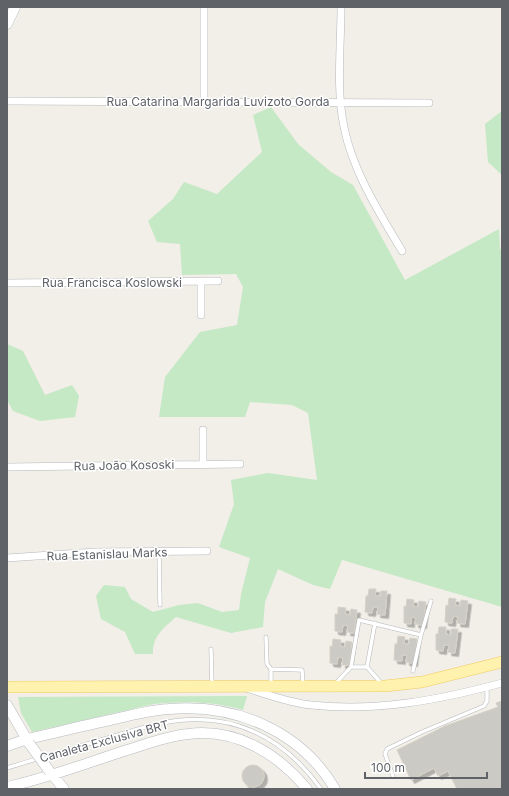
<svg xmlns="http://www.w3.org/2000/svg" width="509" height="796" font-family="Inter,sans-serif">
<defs>
<filter id="shadow"><feDropShadow dx="3.5" dy="3.5" stdDeviation="0" flood-color="#0004"/></filter>
</defs>
<rect width="100%" height="100%" fill="#f1efe8"/>
<path fill="#c5e8c5" d="M271 107 298 144 331 172 353 185 405 280 499 229 500 249 502 250V607L342 560 330 589 313 585 278 569 265 602 263 627 231 633 176 617C164 628 152 636 153 654H135L125 632 101 619 96 596 104 585 125 587 131 599 153 612 179 605 198 603 222 612 239 610 241 594 250 558 219 547 234 504 231 480 268 473 317 480 308 413 292 405 250 402 245 417H159L165 377 200 332 237 325 243 287 236 274 182 275 180 244 157 242 148 221 173 199 184 182 217 194 262 152 253 115Z
M502 111V175L488 162 485 124Z
M7 344 23 351 45 395 72 385 79 396 75 417 40 421 13 411 7 400Z
M247 696 243 710C213 701 184 701 154 704L32 732 21 713 18 697Z"/>
<path fill="#cccac5" stroke="#d6d1c6" filter="url(#shadow)" d="M369 589H376L375 596H380L381 591H387L385 615 377 614 378 607H373L372 613 365 612 366 596H368Z
M449 598 456 599 455 605 460 606 461 600 468 601 465 624 457 623 458 617 453 616 452 623 445 622 446 605 448 606Z
M407 599 414 600 413 606 418 607 419 601 426 602 423 625 415 624 416 618 411 617V624L404 623V606L406 607Z
M338 607 346 608 345 614 350 615 351 609 357 610 354 633 347 632 348 626 343 625 342 632 335 631V614H338Z
M439 627H446V634L451 635V629H458L455 653 448 652 449 645H444L443 651 436 650V634H438Z
M398 636 405 637 404 644H409L410 638 417 639 414 663 406 662 407 655H402V661L394 660 395 644H397Z
M333 639 341 640 340 646 345 647 346 641 352 642 349 665H342L343 658 338 657 337 664 330 663V646L332 647Z
M502 701V789H457L448 771 438 776 434 768 411 780 397 750 445 726 498 707 496 703Z
M242 776a11 11 0 1 1 22 0a11 11 0 1 1-22 0Z"/>
<g fill="none" stroke-linecap="round" stroke-linejoin="round">
<defs>
<path id="lane" d="M159 552 160 605
M375 623 367 667 381 683
M266 637 267 664 271 669
M211 649 212 686
M351 667H367
M413 671 421 635
M336 683 351 667 359 620 421 635 431 601
M271 684V669L302 670 303 684
M7 768C39 758 71 749 104 739 123 734 142 727 162 723 229 710 282 735 321 789
M393 776 385 754 387 749 422 732 484 706 487 701V687"/>
<path id="street" d="M204 7V101
M341 7C341 44 336 91 344 127 353 172 379 212 402 251
M7 101 429 103
M201 281V315
M7 283 218 281
M203 430V464
M7 467 240 464
M7 558 95 552 207 551
M249 689C269 695 290 703 311 705 376 712 439 700 502 683"/>
<path id="secondary" d="M7 24 15 7
M7 705 29 743
M7 746 27 739C54 733 82 726 110 720 129 716 149 710 169 709 235 703 301 731 335 789
M50 772 64 789
M7 787C48 778 87 763 127 750 147 744 167 736 188 734 236 728 277 753 307 789"/>
<path id="primary" d="M7 687 385 686 422 682 502 662"/>
</defs>
<use href="#lane" stroke="#b5b8bc" stroke-width="4.5"/>
<use href="#street" stroke="#b5b8bc" stroke-width="8"/>
<use href="#secondary" stroke="#b6babf" stroke-width="11"/>
<use href="#primary" stroke="#f2c960" stroke-width="12"/>
<use href="#lane" stroke="#fff" stroke-width="3.5"/>
<use href="#street" stroke="#fff" stroke-width="7"/>
<use href="#secondary" stroke="#fff" stroke-width="10"/>
<use href="#primary" stroke="#fff2af" stroke-width="11"/>
<defs>
<path id="secondary-bridge" d="M29 743 50 772"/>
</defs>
<use href="#secondary-bridge" stroke="#b6babf" stroke-width="11" stroke-linecap="butt"/>
<use href="#secondary-bridge" stroke="#fff" stroke-width="10"/>
</g>
<g text-anchor="middle" dominant-baseline="central" stroke-width="3" stroke-linejoin="round" paint-order="stroke">
<g font-size="12" fill="#5f6368" stroke="#fff">
<text x="218" y="101">Rua Catarina Margarida Luvizoto Gorda</text>
<text x="112" y="282">Rua Francisca Koslowski</text>
<text transform="translate(124 465) rotate(-1)">Rua João Kososki</text>
<text transform="translate(107 554) rotate(-2)">Rua Estanislau Marks</text>
<text transform="translate(104 741) rotate(-15)">Canaleta Exclusiva BRT</text>
</g>
</g>
<rect width="509" height="796" fill="none" stroke="#5f6368" stroke-width="16"/>
<path d="M365 772v6h122v-6" fill="none" stroke="#5f6368" stroke-width="2"/>
<text x="371" y="772" font-size="12" fill="#5f6368" stroke="#ffffff" stroke-width="3" paint-order="stroke">100 m</text>
</svg>
